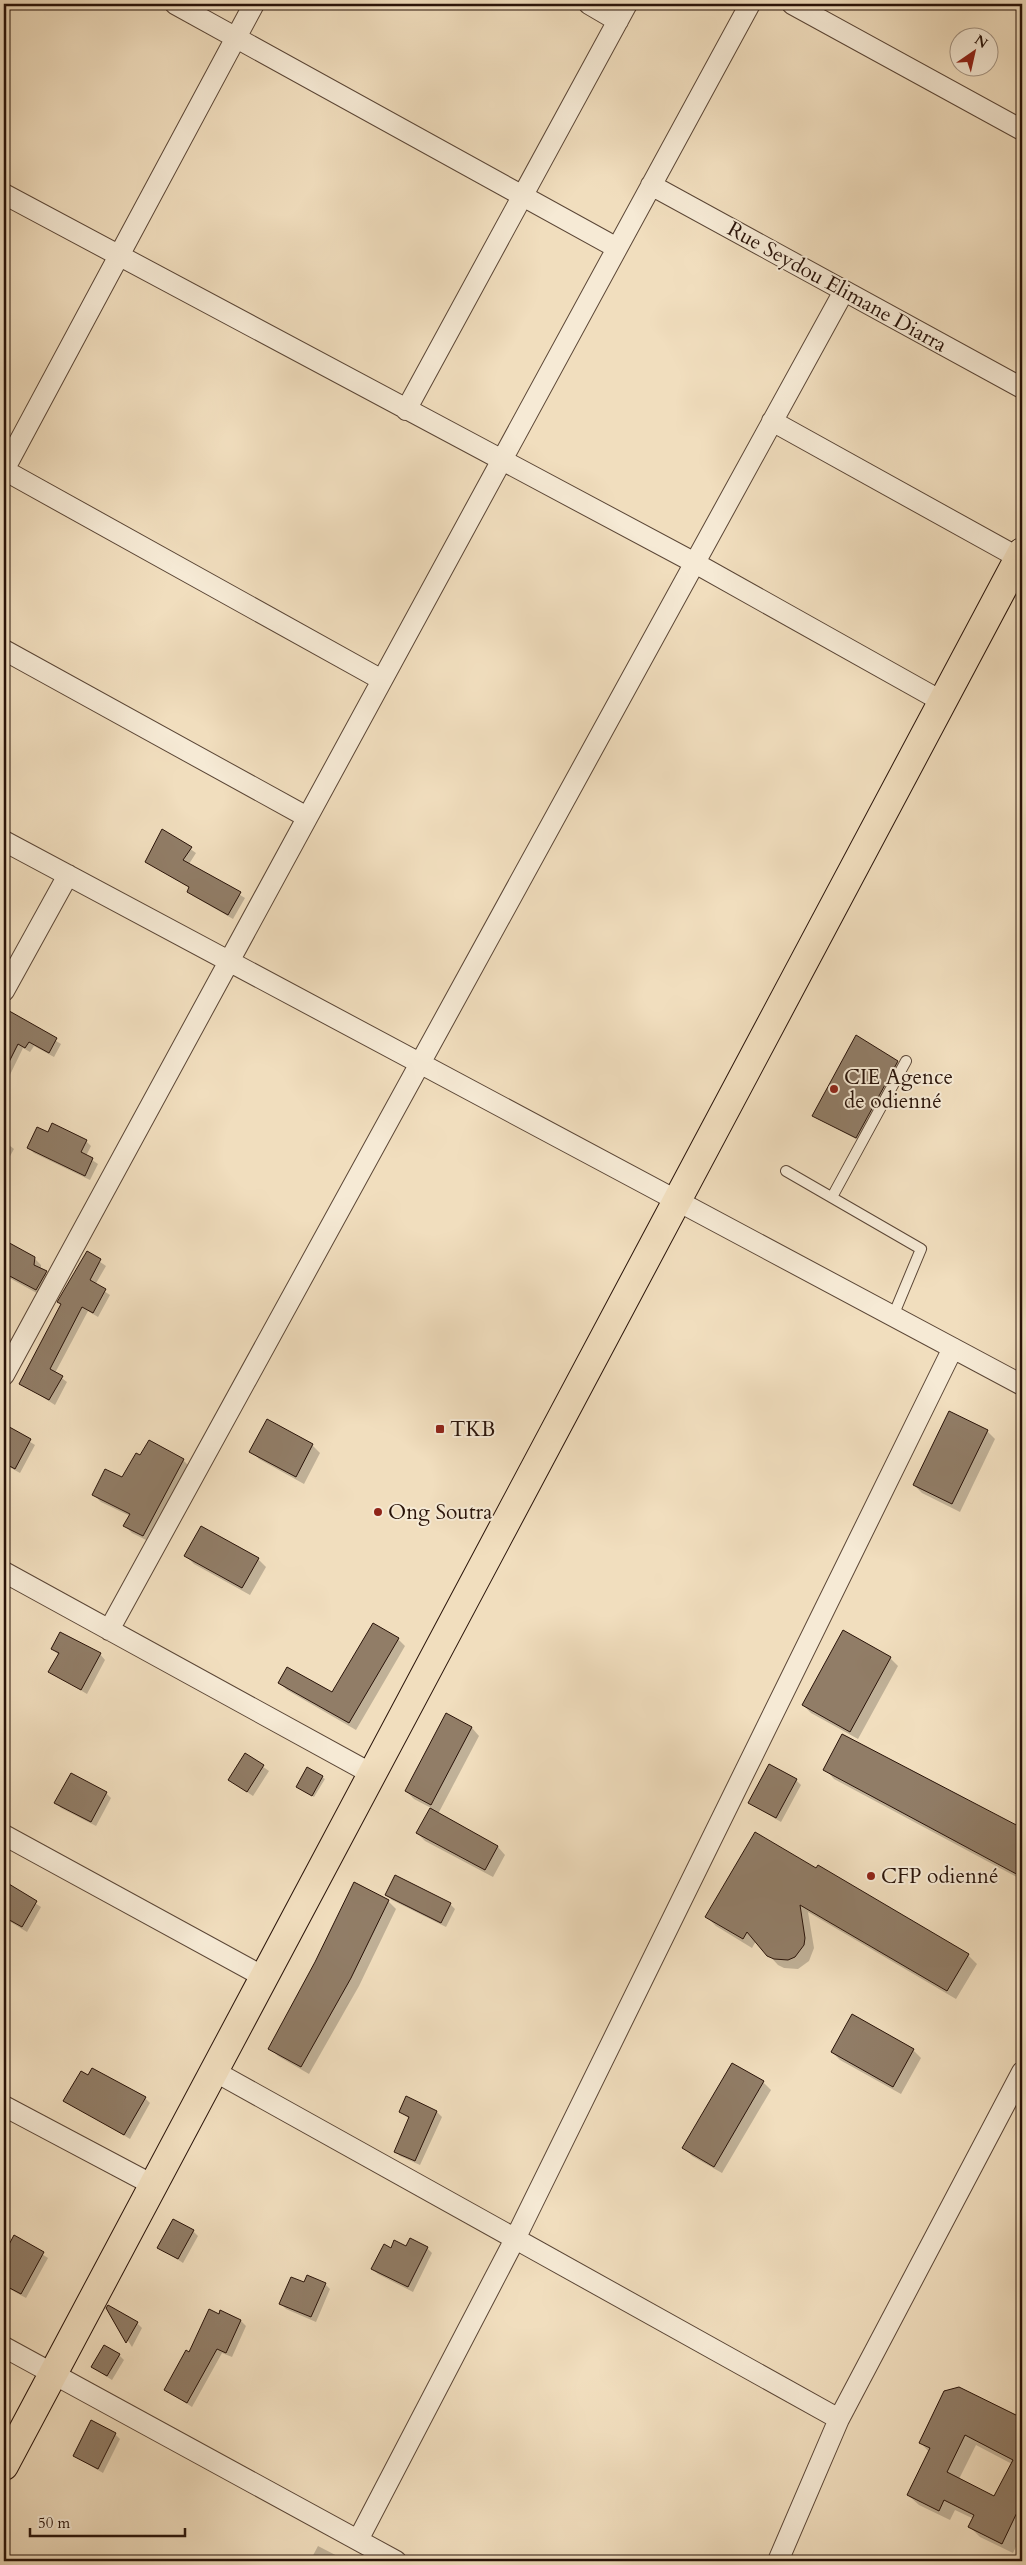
<svg xmlns="http://www.w3.org/2000/svg" width="1026" height="2565" font-family="Cardo,serif">
<rect width="100%" height="100%" fill="#f1debe"/>
<filter id="stains"><feTurbulence type="fractalNoise" baseFrequency=".004" numOctaves="4"/><feColorMatrix values="0 0 0 0 .2 0 0 0 0 .09 0 0 0 0 .02 0 0 0 .5 -.17"/></filter>
<radialGradient id="worn" r=".72"><stop offset=".6" stop-color="#630" stop-opacity="0"/><stop offset="1" stop-color="#630" stop-opacity=".3"/></radialGradient>
<path fill="#0003" fill-rule="evenodd" d="M163 830 196 853 189 864 245 898 233 919 193 896 188 891 190 888 146 862Z
M7 1011 61 1044 54 1057 34 1046 30 1052 23 1048 4 1087V1016Z
M897 1062 900 1064 858 1140 813 1116Z
M48 1134 86 1141 91 1146 86 1156 98 1164 90 1180 34 1153 29 1148Z
M4 1141 14 1149 4 1167Z
M4 1242 34 1258 41 1265V1270L53 1279 44 1297 4 1275Z
M87 1253 106 1266 95 1285 110 1295 98 1317 88 1311 55 1373 67 1382 55 1405 21 1383Z
M4 1426 35 1445 20 1473 4 1464Z
M987 1431 995 1439 960 1512 922 1493 914 1485Z
M312 1445 320 1453 304 1484 259 1459 251 1451Z
M141 1457 183 1460 190 1467 150 1542 132 1533 125 1526 130 1516 101 1502 94 1495 122 1479Z
M186 1556 258 1559 266 1567 250 1595 194 1564Z
M398 1639 405 1646 356 1730 287 1690 280 1683 332 1694Z
M52 1649 100 1654 105 1660 87 1694 50 1672 59 1655Z
M890 1658 898 1666 858 1739 811 1713 803 1705Z
M446 1715 472 1728 479 1736 438 1814 498 1847 505 1855 493 1877 425 1841 417 1833 431 1808 414 1799 406 1791Z
M843 1735 1022 1830V1880L834 1779 825 1769Z
M245 1754 269 1771 253 1796 229 1780Z
M322 1777 325 1779 314 1797 297 1787Z
M796 1780 801 1785 781 1822 749 1803Z
M106 1793 111 1798 96 1826 61 1808 56 1803Z
M755 1834 968 1955 977 1964 956 1999 808 1912 814 1948 809 1961 798 1969 784 1968 778 1965 756 1941 752 1948 716 1926 707 1917Z
M4 1883 41 1907 27 1932 4 1918Z
M387 1895 450 1904 455 1909 446 1927 392 1900Z
M388 1901 396 1909 359 1986 309 2074 278 2056 270 2048 316 1963Z
M913 2050 921 2058 901 2094 840 2060 832 2052Z
M763 2082 771 2090 722 2173 692 2156 684 2148Z
M145 2098 150 2103 130 2139 65 2100Z
M406 2098 437 2112 442 2117 420 2165 400 2156 395 2151 410 2119 400 2112Z
M193 2231 198 2236 183 2263 159 2247Z
M15 2237 48 2258 26 2298 4 2286V2257Z
M427 2248 432 2253 413 2292 378 2274 372 2269 391 2249Z
M304 2283 325 2284 330 2289 316 2322 286 2309 281 2304Z
M107 2308 137 2323 142 2328 132 2347Z
M221 2312 241 2321 246 2326 232 2357 222 2353 192 2407 166 2390Z
M119 2355 124 2360 112 2380 92 2367Z
M959 2388 1022 2419V2534L1013 2553 980 2537 970 2527 974 2519 955 2510 950 2520 919 2505 908 2495 929 2452 920 2442ZM976 2445 1012 2464 995 2498 959 2479Z
M115 2434 120 2439 103 2473 74 2456Z
M318 2546 347 2561H310Z"/>
<path fill="#917d67" stroke="#291309" fill-rule="evenodd" d="M162 829 192 847 183 860 241 892 228 915 187 892 189 887 145 862Z
M4 1008 57 1038 49 1053 29 1042 25 1048 18 1044 4 1072Z
M856 1035 898 1061 856 1138 812 1116Z
M52 1123 87 1140 81 1152 93 1158 85 1176 27 1148 37 1127 48 1132Z
M4 1240 35 1257 34 1265 47 1271 36 1290 4 1273Z
M87 1251 101 1259 90 1280 106 1289 93 1313 82 1307 50 1369 63 1376 49 1400 19 1384 61 1304 57 1302Z
M949 1411 988 1430 952 1504 913 1485Z
M267 1419 313 1444 296 1477 249 1452Z
M4 1424 31 1439 15 1469 4 1463Z
M149 1440 184 1459 143 1536 123 1526 130 1514 92 1495 105 1469 122 1477 136 1453 140 1455Z
M201 1526 259 1558 242 1588 184 1556Z
M373 1623 399 1638 349 1723 278 1683 287 1667 332 1692Z
M843 1630 891 1657 850 1732 802 1705Z
M60 1632 101 1653 81 1690 48 1672 59 1653 51 1649Z
M446 1713 472 1727 431 1805 405 1791Z
M842 1734 1022 1828V1877L823 1770Z
M245 1753 264 1765 247 1792 228 1780Z
M769 1764 797 1779 776 1818 748 1803Z
M307 1767 323 1776 312 1796 296 1787Z
M71 1773 107 1792 91 1822 54 1803Z
M430 1808 498 1846 485 1870 416 1833Z
M755 1832 816 1868 818 1865 969 1954 947 1991 800 1905 805 1938 804 1945 795 1957 788 1960 774 1959 767 1956 747 1932 743 1939 705 1917Z
M395 1875 451 1903 441 1923 385 1895Z
M4 1881 37 1901 22 1927 4 1917Z
M354 1882 389 1900 351 1978 301 2067 268 2049 315 1962Z
M852 2014 914 2049 893 2087 831 2052Z
M732 2063 764 2081 714 2167 682 2148Z
M92 2068 146 2097 124 2135 63 2101 81 2071 88 2075Z
M406 2096 437 2111 415 2161 394 2152 409 2117 399 2112Z
M173 2219 194 2230 178 2259 157 2248Z
M14 2235 44 2252 21 2294 4 2285V2254Z
M410 2238 428 2247 408 2287 371 2269 384 2244 391 2248 394 2240 406 2246Z
M307 2275 326 2283 311 2317 279 2304 291 2277 304 2282Z
M108 2305 138 2322 126 2343 106 2308Z
M209 2309 219 2314 220 2310 241 2320 226 2353 217 2349 187 2403 164 2390 186 2350 189 2352Z
M104 2345 120 2354 107 2376 91 2367Z
M959 2387 1022 2418V2502L1002 2544 968 2527 974 2515 944 2500 939 2511 907 2495 930 2448 919 2443 944 2391ZM965 2435 1013 2460 994 2496 947 2472Z
M91 2420 116 2433 98 2469 73 2456Z"/>
<g fill="none" stroke-linecap="round" stroke-linejoin="round">
<defs>
<path id="service" d="M786 1171 921 1249 893 1316
M832 1197 906 1061"/>
<path id="minor" d="M175 4 617 248
M589 4 618 21
M792 4 1022 130
M651 185 1022 388
M4 194 695 563 943 702
M406 410 627 4
M772 421 1019 558
M4 470 254 4
M4 470 382 680
M4 650 307 817
M4 841 1022 1385
M4 991 68 875
M4 1375 750 4
M4 1572 372 1774
M109 1630 844 291
M4 1835 264 1977
M214 2071 839 2419
M4 2106 153 2185
M4 2347 396 2561
M358 2540 515 2239 953 1348
M778 2561 839 2419 1022 2072"/>
<path id="primary" d="M4 2466 1022 552"/>
</defs>
<use href="#service" stroke="#5b4636" stroke-width="12"/>
<use href="#minor" stroke="#5b4636" stroke-width="22"/>
<use href="#primary" stroke="#291309" stroke-width="30"/>
<use href="#service" stroke="#f6ead5" stroke-width="10"/>
<use href="#minor" stroke="#f6ead5" stroke-width="20"/>
<use href="#primary" stroke="#f1debe" stroke-width="28"/>
</g>
<g fill="#8f2418" stroke="#f6ead5" stroke-width="2">
<circle cx="834" cy="1089" r="5"/>
<rect x="435" y="1424" width="10" height="10" rx="2.5"/>
<circle cx="378" cy="1512" r="5"/>
<circle cx="871" cy="1876" r="5"/>
</g>
<g text-anchor="middle" dominant-baseline="central" stroke-width="4" stroke-linejoin="round" paint-order="stroke">
<g font-size="21" fill="#291309" stroke="#f6ead5">
<text transform="translate(837 287) rotate(29)">Rue Seydou Elimane Diarra</text>
</g>
<g font-size="21" fill="#291309" stroke="#f6ead5" text-anchor="start">
<text x="844" y="1077">CIE Agence<tspan x="844" dy="24">de odienné</tspan></text>
<text x="450" y="1429">TKB</text>
<text x="388" y="1512">Ong Soutra</text>
<text x="881" y="1876">CFP odienné</text>
</g>
</g>
<rect width="1026" height="2565" fill="none" stroke="#f1debe" stroke-width="20"/>
<rect x="5" y="5" width="1016" height="2555" fill="none" stroke="#291309" stroke-width="2.5"/>
<rect x="10" y="10" width="1006" height="2545" fill="none" stroke="#291309"/>
<g transform="translate(974 52) rotate(34)"><circle r="24" fill="#f6ead5" stroke="#a49483"/>
<path d="M0-4L9 19L0 12L-9 19Z" fill="#8f2418"/>
<text y="-8" font-size="14" font-weight="bold" text-anchor="middle" fill="#291309">N</text>
</g>
<path d="M30 2528v8h155v-8" fill="none" stroke="#291309" stroke-width="2.5"/>
<text x="38" y="2528" font-size="15" fill="#291309" stroke="#f6ead5" stroke-width="4" paint-order="stroke">50 m</text>
<rect width="100%" height="100%" filter="url(#stains)"/>
<rect width="100%" height="100%" fill="url(#worn)"/>
</svg>
